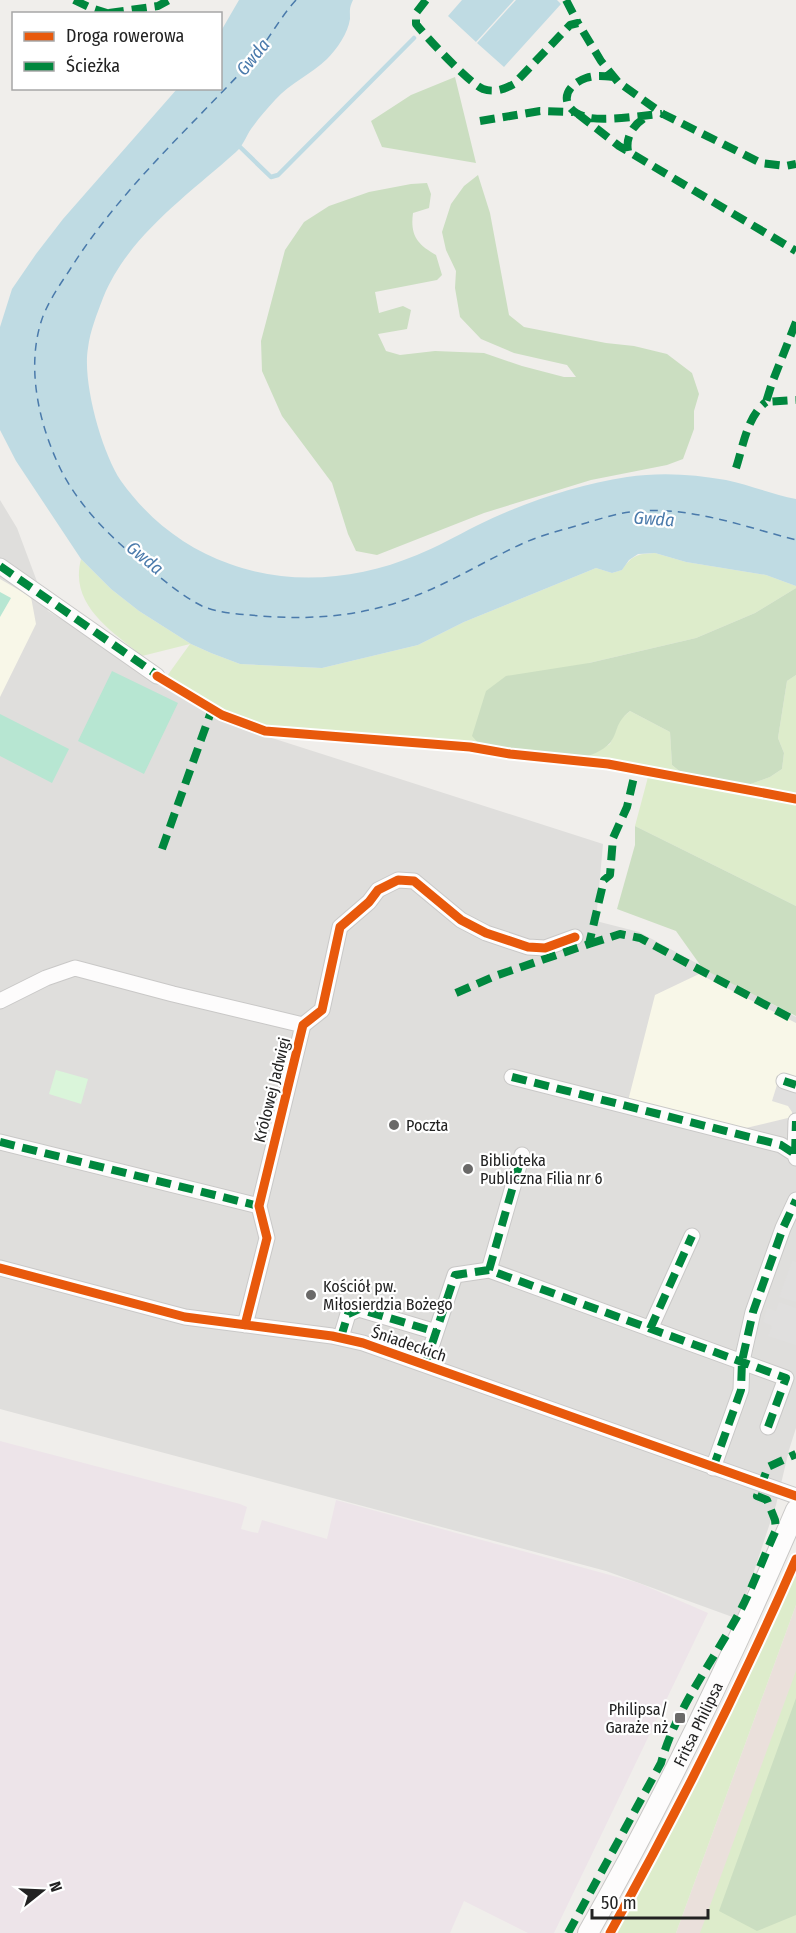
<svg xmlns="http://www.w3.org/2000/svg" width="796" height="1933" font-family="'Fira Sans Condensed',sans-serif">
<rect width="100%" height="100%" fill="#f0eeeb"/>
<path fill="#dfdedc" d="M0 500 17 528 48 611 241 728 603 844 596 921 639 932 796 1017V1428L789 1450 776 1505 738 1619 606 1571 0 1409Z"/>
<path fill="#ede4e9" d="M0 1441 240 1504 247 1507 241 1529 252 1532 258 1533 262 1520 327 1539 336 1500 639 1583 708 1613 554 1933H528L464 1901 450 1933H0Z"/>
<path fill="#f8f7e8" d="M0 579 31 597 36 624 0 697Z
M699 974 796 1023V1116L746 1128 628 1101 655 995Z"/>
<path fill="#eae0db" d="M796 1605V1933H676Z"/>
<path fill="#ddeccb" d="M655 553 686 562 766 575 796 586V588L755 613 696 638 589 663 480 745 504 750C454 751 403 747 353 743 327 741 297 740 272 732 235 720 200 696 167 676L190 644 142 656C111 630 69 605 81 559L111 589 139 611 191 644 211 653 240 664 322 668 418 645 464 622 596 568 612 573 622 570C632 555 638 554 655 553Z
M796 675V799L745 786 770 777 782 769 784 753 778 738 787 681Z
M630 711 670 732 672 765 683 774 580 759 595 753 610 744 620 720Z
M648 777 796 803V906L635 826Z
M796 1571V1605L676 1933H616L697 1782Z
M796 1671V1933H700Z"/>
<path fill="#cbdec1" d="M455 77 476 163 382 147 371 121 411 95Z
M478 175 490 213 509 315 524 327 606 343 634 346 667 354 692 373 699 394 694 411V429L683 459 667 465 591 480 484 513 377 555 356 551 348 534 332 483 282 416 262 371 261 341 285 250 304 222 329 206 369 192 411 184 427 183 431 194 429 208 413 213C410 235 417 244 436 255L442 275 437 280 375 292 379 313 403 306 411 310 407 329 378 334 386 351 400 355 435 351 484 353 522 366 564 377H576L567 365 514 353 481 339 460 317 455 288 456 271 446 250 442 232 451 204 464 186Z
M796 588V675L787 681 778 738 784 753 782 769 770 777 745 786 683 774 672 765 670 732 630 711C614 724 619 731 610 743 603 751 589 756 580 759L480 745 472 736 486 691 506 676 589 663 696 638 755 613Z
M635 826 796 906V1016L703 969 676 931 617 909 635 845Z
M796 1698V1915L757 1931 719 1911Z"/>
<path fill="#daf5da" d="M56 1070 88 1079 81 1104 49 1094Z"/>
<path fill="#b7e6d2" d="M0 592 11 598 0 617Z
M112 671 178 703 144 774 78 741Z
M0 714 69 749 52 783 0 756Z"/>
<path fill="#e0dfde" d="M780 1075 796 1079V1116L792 1117V1112L788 1106 772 1101Z
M792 1261 796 1262V1302L779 1297Z
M779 1302 796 1308V1345L768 1336 772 1326 763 1322 767 1308 776 1311Z"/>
<path fill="#bfdbe3" d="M239 0H353C349 8 350 11 350 19 348 33 337 49 327 59 312 74 290 83 275 100 268 108 260 116 254 125 247 133 244 145 236 152 188 195 128 236 103 298 97 314 90 331 88 348 82 382 102 453 121 481 149 520 185 548 230 564 290 586 357 580 417 555 437 547 456 536 476 526 522 503 576 485 627 477 660 472 693 474 726 480 749 485 772 494 796 499V586L766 575 686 562 655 553 638 554 629 560 622 570 612 573 596 568 464 622 418 645 322 668 240 664 211 653 191 644 139 611 111 589 81 559 16 461 0 430V327L12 289 36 254 63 219 177 89 220 88 221 31Z
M462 0H514L476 42 448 16Z
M516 0H557L561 4 504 67 477 43Z"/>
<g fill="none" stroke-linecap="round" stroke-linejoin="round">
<path stroke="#bfdbe3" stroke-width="4.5" d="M238 145 271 177 278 175 414 38"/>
<path stroke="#4a7aab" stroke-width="1.5" stroke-dasharray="8 6" stroke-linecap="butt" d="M296 0C277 21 265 47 246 67 185 132 117 194 69 271 59 286 48 302 42 319 25 369 40 429 63 474 85 514 116 542 151 570 167 583 184 597 202 606 216 612 235 614 250 615 307 621 366 617 420 594 457 579 490 558 526 542 545 534 566 529 586 523 603 518 621 512 640 511 692 507 746 527 796 540"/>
<defs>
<path id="minor" d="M0 566 157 676
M0 1001 46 978 75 968 173 994 303 1025
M512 1077 781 1145 795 1154 796 1158
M784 1081 796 1085
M0 1142 259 1206
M795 1154 796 1121
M0 1268 185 1317 332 1336 363 1343 796 1496
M489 1270 522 1155
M245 1325 267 1238 259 1206 303 1025 322 1010 340 927 369 902 378 890 398 880 414 881 461 920 486 933 528 947 545 948 575 937
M650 1329 692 1236
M341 1337 348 1314 359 1309 436 1332
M425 1365 455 1275 489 1270 786 1378 768 1427
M713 1468 741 1390 742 1361 753 1312 783 1228 796 1200"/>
<g id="tertiary">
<path id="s1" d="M588 1933C666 1796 734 1654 796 1510"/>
</g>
</defs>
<use href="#minor" stroke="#c9c8c7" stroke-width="17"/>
<use href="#tertiary" stroke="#c9c8c7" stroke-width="22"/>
<use href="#minor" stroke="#fdfcfc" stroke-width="15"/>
<use href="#tertiary" stroke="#fdfcfc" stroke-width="20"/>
<path stroke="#00873e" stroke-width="8" stroke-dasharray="15 8" stroke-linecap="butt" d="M74 0 91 8 110 14
M426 0 416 13V24C426 37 470 84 483 89 494 93 505 89 514 84L570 25 578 23 601 61 618 82 663 114 761 163 786 166 796 164
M566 0 578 23
M109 13 158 6 169 0
M614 77C604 76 595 75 586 78 563 86 559 107 583 116 599 123 643 115 662 114
M578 114 619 146 796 251
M480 121 540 111 573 112
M628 151C625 135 636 121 650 115
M796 322 772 383 766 402 796 400
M736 468C743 447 747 416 766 402
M0 566 160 677
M162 849 212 709
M589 944 620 934 640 938 796 1021
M456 993 495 976 589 944 604 880 610 875 613 838 627 807 634 777
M512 1077 781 1145 795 1154 796 1158
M784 1081 796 1085
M0 1142 259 1206
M795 1154 796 1121
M489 1270 522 1155
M650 1329 692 1236
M341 1337 348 1314 359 1309 436 1332
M425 1365 455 1275 489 1270 786 1378 768 1427
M713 1468 741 1390 742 1361 753 1312 783 1228 796 1200
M568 1933 661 1763C675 1712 708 1668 734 1622 751 1593 762 1560 776 1530L775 1520 767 1500 757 1496 768 1467 796 1454"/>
<defs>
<path id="cycleway" d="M157 676 222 715 265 731 470 747 510 754 608 764 796 799
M0 1268 185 1317 332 1336 363 1343 796 1496
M245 1325 267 1238 259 1206 303 1025 322 1010 340 927 369 902 378 890 398 880 414 881 461 920 486 933 528 947 545 948 575 937
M610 1933C678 1811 740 1687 796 1559"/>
</defs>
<use href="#cycleway" stroke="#fff" stroke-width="13"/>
<use href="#cycleway" stroke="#e8590c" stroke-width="9"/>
</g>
<g fill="#6a6968" stroke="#fff" stroke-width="2">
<circle cx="394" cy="1125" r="6"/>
<circle cx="468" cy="1169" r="6"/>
<circle cx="311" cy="1295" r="6"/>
<rect x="674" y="1712" width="12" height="12" rx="3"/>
</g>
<g text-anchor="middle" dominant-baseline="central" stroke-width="4.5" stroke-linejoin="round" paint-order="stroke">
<g font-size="16" fill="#222" stroke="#fff">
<text transform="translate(272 1090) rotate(-76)">Królowej Jadwigi</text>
<text transform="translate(409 1344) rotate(19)">Śniadeckich</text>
<text stroke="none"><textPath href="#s1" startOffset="236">Fritsa Philipsa</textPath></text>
</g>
<g font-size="16" fill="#222" stroke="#fff" text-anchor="start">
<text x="406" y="1125">Poczta</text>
<text x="480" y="1160">Biblioteka<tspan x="480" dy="18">Publiczna Filia nr 6</tspan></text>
<text x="323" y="1286">Kościół pw.<tspan x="323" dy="18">Miłosierdzia Bożego</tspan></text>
<text x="668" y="1709" text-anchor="end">Philipsa/<tspan x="668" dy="18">Garaże nż</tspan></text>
</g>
<g font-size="18" font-style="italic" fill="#4a7aab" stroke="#fff">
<text transform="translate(253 57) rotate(-51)">Gwda</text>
<text transform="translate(654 519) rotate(4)">Gwda</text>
<text transform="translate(145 558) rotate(39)">Gwda</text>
</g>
</g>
<rect x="12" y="12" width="210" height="78" fill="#ffffff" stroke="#a7a7a7" stroke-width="1.5"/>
<rect x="24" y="32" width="30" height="9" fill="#e8590c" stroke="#a7a7a7" stroke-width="1.5"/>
<text x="66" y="42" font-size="18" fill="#222222">Droga rowerowa</text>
<rect x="24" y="62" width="30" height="9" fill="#00873e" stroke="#a7a7a7" stroke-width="1.5"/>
<text x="66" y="72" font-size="18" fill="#222222">Ścieżka</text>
<g transform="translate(42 1891) rotate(72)" stroke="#ffffff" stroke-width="4.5" paint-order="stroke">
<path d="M0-4.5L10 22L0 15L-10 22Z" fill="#222222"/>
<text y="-9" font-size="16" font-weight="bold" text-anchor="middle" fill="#222222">N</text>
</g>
<path d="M592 1909v9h116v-9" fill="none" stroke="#222222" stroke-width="3"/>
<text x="601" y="1909" font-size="18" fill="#222222" stroke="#ffffff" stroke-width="4.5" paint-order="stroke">50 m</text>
</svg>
